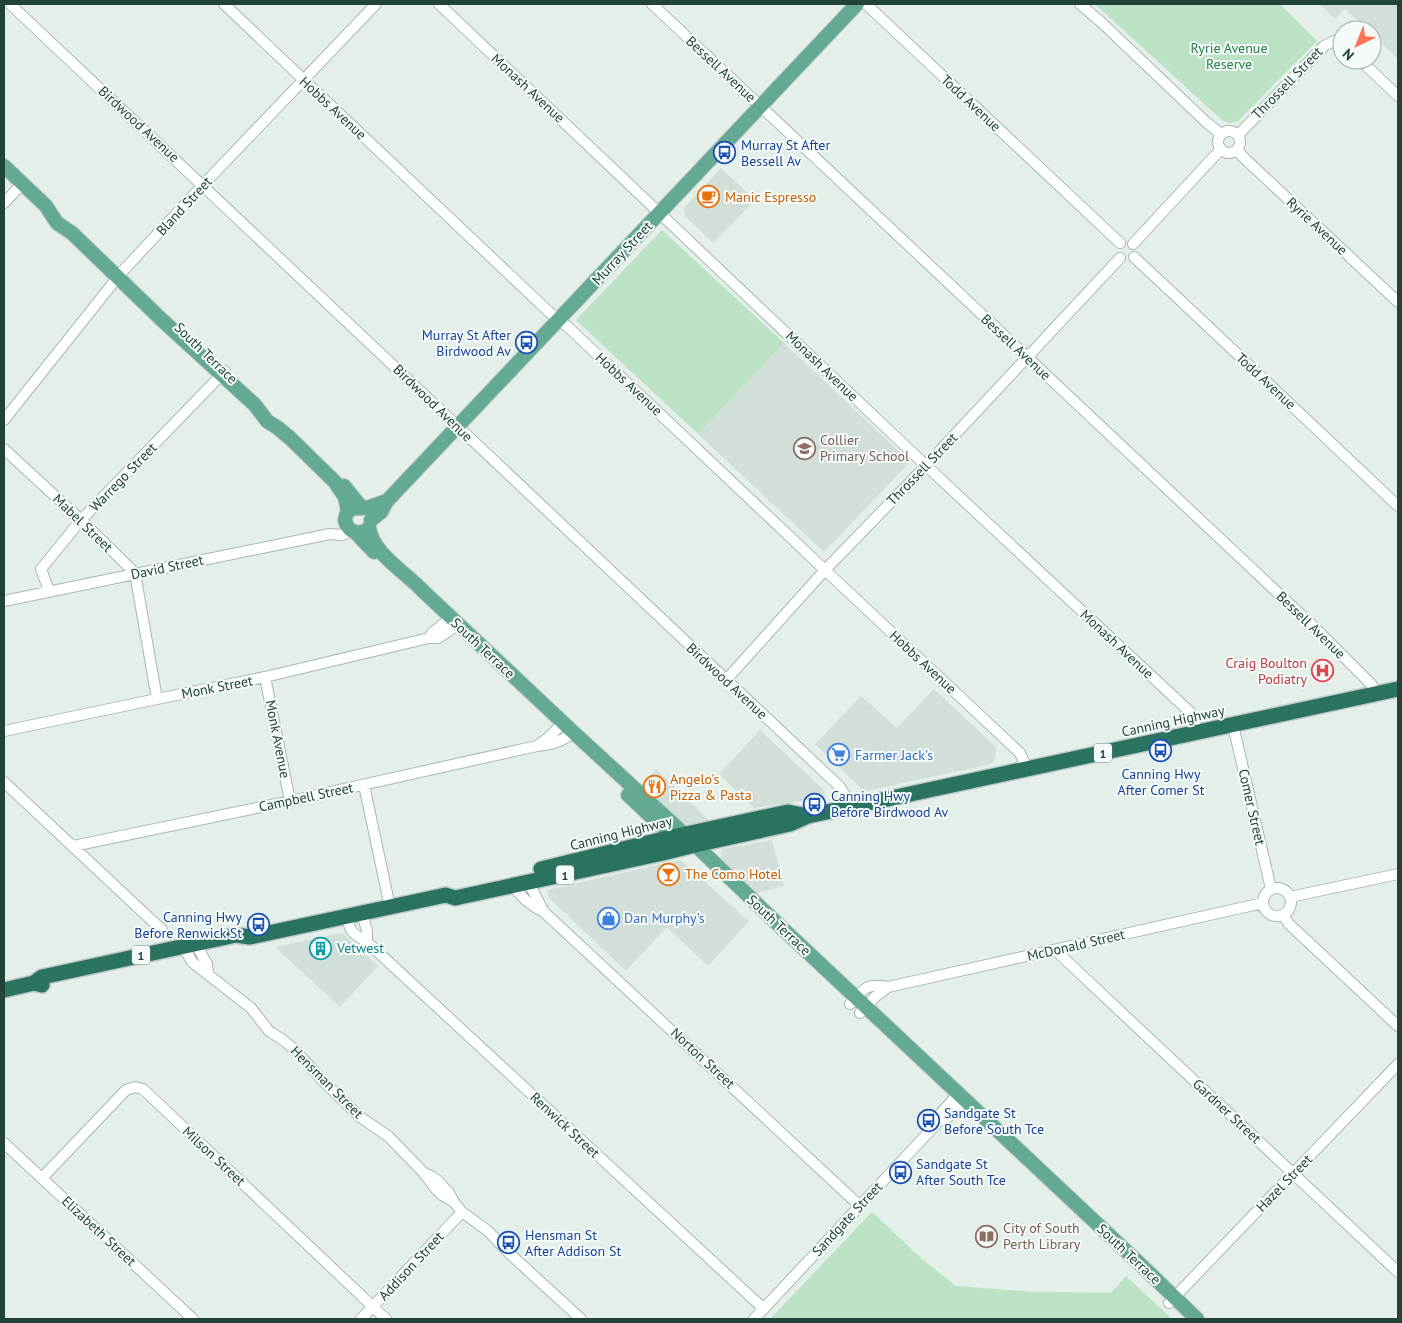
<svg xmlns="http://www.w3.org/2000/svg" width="1402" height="1323" font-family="'PT Sans',sans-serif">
<rect width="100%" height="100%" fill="#e4efea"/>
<path fill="#d2dfd9" d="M1319 4H1398V59L1372 34V30H1368L1345 9 1335 19Z
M721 168 755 200 713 243 686 217 684 208Z
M784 343 910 462 824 552 698 434Z
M934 689 997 748 994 760 991 764 867 791 863 790 815 744 861 696 897 728Z
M760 730 825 791 824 798 754 808 719 774Z
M656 769 710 821 688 825 676 819 641 785Z
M772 840 784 886 757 893 721 859 722 849Z
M679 860 685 864 749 921 708 966 667 927 626 971 549 898 547 890Z
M342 933 378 966 340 1007 275 947Z"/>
<path fill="#bbe2c4" d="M1095 4H1280L1317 41 1238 121 1230 123 1223 121Z
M662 230 784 343 698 434 576 320Z
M872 1212 922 1259 956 1286 1035 1292 1111 1293 1126 1276 1172 1319H770Z"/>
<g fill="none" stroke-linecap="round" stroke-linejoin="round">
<defs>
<path id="minor" d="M10 4 839 786 845 795 850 807
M224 4 304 80 549 312 568 327 825 570 1020 753 1027 769
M439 4 918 458 1191 713 1198 733
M652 4 1313 626 1372 685 1374 695
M866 4 1120 243
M1080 4 1101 22 1206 122 1221 134
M1360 60 1398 96
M1218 142a11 11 0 1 1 22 0a11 11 0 1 1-22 0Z
M1238 135 1324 46 1334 41 1342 42
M1237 149 1242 156 1398 302
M4 203 22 184
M1133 244 1221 149
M1134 257 1180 300 1398 506
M4 420 121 273 203 185 376 4
M4 449 81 520 135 573 157 699
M49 591 41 569 81 520 225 371
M4 601 330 534 342 535 352 531
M429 638 432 633 451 618
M265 677 290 801
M726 680 825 570 919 473 1120 258
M1233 725 1271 889
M4 731 157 699 265 677 429 638H438L458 625
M538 745 549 737 563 723
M4 782 162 930
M364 785 390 907
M73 846 290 801 537 746C551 745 563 742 573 732
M529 882 532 889 544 912
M513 885C521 898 531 906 544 912L860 1206
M1263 902a14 14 0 1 1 28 0a14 14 0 1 1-28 0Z
M1290 897 1398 874
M362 913 367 931V942
M1283 915 1289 924 1398 1026
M347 916C350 933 352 933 367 942L764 1309
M195 943 207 964 208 973
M183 946 192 962 251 1008 269 1031 283 1040 295 1050 323 1081 360 1117 388 1136 423 1172 435 1188 442 1195 454 1202
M1055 950 1398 1272
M850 1004C864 988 867 983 888 987L1263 903
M860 1013 875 997 888 987
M941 1119V1113L958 1094
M4 1143 193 1319
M424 1173 431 1176 437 1180 449 1193 454 1202 462 1212 488 1231 510 1254 581 1319
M42 1178 126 1090 135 1087 143 1089 386 1319
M1169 1303 1398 1064
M361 1319 462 1212
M754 1319 941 1119H946L964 1100"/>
<path id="major" d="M4 166 46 206 57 223 72 233 162 320 255 405 267 421 278 428 290 438 335 482 345 497 348 512
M344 486 361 507
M371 520 381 512 387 501 857 4
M369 527C372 554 407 573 424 592L573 732 684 834 783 929 1141 1265 1197 1319
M365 531C355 535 347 530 345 520 347 508 352 508 363 508 370 508 380 503 387 501
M356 533 374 552
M628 795 680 844"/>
<path id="highway" d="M541 869 672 837 788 812 808 816
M34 983 42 977 236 935 250 937 446 895 455 898 663 853 695 845 790 824 808 816 1398 689
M4 990 34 983 42 985"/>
</defs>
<use href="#minor" stroke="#a6b8b1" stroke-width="12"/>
<use href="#major" stroke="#c1cac7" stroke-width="16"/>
<use href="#highway" stroke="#c1cac7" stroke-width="18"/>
<use href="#minor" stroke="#fff" stroke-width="10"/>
<use href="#major" stroke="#64a994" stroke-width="14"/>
<use href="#highway" stroke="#297360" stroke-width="15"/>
</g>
<defs>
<symbol id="bus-ring" viewBox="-11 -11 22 22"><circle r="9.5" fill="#f5fbf8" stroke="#1a4fb4" stroke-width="1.5"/><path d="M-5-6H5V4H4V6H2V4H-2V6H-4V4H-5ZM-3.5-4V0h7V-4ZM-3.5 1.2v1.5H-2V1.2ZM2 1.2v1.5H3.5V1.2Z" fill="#1a4fb4"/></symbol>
<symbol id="cafe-ring" viewBox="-11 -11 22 22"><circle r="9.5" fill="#f5fbf8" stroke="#e8710a" stroke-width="1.5"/><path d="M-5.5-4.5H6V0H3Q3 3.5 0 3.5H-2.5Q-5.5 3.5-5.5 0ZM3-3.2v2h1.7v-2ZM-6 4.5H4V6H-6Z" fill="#e8710a"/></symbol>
<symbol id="school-ring" viewBox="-11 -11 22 22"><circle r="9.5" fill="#f5fbf8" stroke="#8d6e63" stroke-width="1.5"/><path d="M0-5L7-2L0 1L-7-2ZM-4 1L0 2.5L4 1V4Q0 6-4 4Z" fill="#8d6e63"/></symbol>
<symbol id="hospital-ring" viewBox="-11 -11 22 22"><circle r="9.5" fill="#f5fbf8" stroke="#e0444e" stroke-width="1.5"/><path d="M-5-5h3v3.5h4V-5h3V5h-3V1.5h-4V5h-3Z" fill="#e0444e"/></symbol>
<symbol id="supermarket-ring" viewBox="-11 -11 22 22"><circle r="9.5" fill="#f5fbf8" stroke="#3f7fe0" stroke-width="1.5"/><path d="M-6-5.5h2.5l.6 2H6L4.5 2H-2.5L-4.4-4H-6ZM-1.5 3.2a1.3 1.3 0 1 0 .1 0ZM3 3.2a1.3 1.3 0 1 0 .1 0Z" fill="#3f7fe0"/></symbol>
<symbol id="restaurant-ring" viewBox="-11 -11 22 22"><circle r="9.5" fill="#f5fbf8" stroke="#e8710a" stroke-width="1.5"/><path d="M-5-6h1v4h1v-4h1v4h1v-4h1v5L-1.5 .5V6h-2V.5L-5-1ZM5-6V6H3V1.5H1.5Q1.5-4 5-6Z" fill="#e8710a"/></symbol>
<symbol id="bar-ring" viewBox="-11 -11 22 22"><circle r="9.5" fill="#f5fbf8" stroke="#e8710a" stroke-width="1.5"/><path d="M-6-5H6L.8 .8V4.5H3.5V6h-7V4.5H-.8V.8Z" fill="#e8710a"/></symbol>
<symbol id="shop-ring" viewBox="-11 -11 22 22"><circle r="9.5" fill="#f5fbf8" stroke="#3f7fe0" stroke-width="1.5"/><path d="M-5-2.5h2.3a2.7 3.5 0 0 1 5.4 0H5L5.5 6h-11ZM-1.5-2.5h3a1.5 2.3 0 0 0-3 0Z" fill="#3f7fe0"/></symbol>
<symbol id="building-ring" viewBox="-11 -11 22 22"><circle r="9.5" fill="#f5fbf8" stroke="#0f9aa8" stroke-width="1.5"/><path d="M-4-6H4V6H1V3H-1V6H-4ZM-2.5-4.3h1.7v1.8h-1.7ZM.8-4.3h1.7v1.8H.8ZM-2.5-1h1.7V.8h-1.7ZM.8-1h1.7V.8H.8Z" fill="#0f9aa8"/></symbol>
<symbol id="library-ring" viewBox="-11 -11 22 22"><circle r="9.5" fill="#f5fbf8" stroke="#8d6e63" stroke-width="1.5"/><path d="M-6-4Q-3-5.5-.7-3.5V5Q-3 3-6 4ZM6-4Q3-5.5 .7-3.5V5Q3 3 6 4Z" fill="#8d6e63"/></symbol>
</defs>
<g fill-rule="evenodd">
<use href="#bus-ring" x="712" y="140" width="25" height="25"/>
<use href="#cafe-ring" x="696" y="184" width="25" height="25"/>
<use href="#bus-ring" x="514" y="330" width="25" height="25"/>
<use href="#school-ring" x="792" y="436" width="25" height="25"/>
<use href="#hospital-ring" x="1310" y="658" width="25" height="25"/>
<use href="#bus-ring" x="1148" y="738" width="25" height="25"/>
<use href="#supermarket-ring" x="826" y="742" width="25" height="25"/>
<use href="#restaurant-ring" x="642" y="774" width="25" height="25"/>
<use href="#bus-ring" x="802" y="792" width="25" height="25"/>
<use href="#bar-ring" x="656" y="862" width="25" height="25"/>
<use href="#shop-ring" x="596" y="906" width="25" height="25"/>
<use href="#bus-ring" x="246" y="912" width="25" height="25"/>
<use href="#building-ring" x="308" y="936" width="25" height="25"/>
<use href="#bus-ring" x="916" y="1108" width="25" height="25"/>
<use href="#bus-ring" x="888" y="1160" width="25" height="25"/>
<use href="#library-ring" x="974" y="1224" width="25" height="25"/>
<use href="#bus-ring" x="496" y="1230" width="25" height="25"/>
</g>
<g text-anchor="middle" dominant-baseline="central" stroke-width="4" stroke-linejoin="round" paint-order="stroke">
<g fill="#f5fbf8" stroke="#617a72" stroke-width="1">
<rect x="1094" y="743.5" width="18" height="19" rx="4"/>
<rect x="556" y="865.5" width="18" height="19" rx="4"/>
<rect x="132" y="945.5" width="18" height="19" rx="4"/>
</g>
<g font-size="12" font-weight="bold" fill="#214338">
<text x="1103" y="753">1</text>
<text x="565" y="875">1</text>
<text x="141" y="955">1</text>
</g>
<g font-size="14" fill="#267f44" stroke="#f5fbf8">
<text x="1229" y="48">Ryrie Avenue<tspan x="1229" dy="16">Reserve</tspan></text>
</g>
<g font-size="14" fill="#214338" stroke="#f5fbf8">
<text transform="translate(721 69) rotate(43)">Bessell Avenue</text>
<text transform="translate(1287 83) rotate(-46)">Throssell Street</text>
<text transform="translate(528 88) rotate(43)">Monash Avenue</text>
<text transform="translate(971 103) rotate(43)">Todd Avenue</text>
<text transform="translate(333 108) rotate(43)">Hobbs Avenue</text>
<text transform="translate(139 124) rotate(43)">Birdwood Avenue</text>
<text transform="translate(184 206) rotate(-47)">Bland Street</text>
<text transform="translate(1317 226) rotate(43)">Ryrie Avenue</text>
<text transform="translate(622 253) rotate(-47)">Murray Street</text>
<text transform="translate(1016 347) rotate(43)">Bessell Avenue</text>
<text transform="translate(206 353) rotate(44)">South Terrace</text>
<text transform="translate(822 366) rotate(44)">Monash Avenue</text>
<text transform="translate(1266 381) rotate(43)">Todd Avenue</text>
<text transform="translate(629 384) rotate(43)">Hobbs Avenue</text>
<text transform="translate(433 403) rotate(44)">Birdwood Avenue</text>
<text transform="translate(922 469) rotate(-46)">Throssell Street</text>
<text transform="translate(123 477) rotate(-46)">Warrego Street</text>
<text transform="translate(83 523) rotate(44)">Mabel Street</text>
<text transform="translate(167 567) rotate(-12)">David Street</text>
<text transform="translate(1311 625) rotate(44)">Bessell Avenue</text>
<text transform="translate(1117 644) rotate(43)">Monash Avenue</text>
<text transform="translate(483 648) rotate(43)">South Terrace</text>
<text transform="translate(923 662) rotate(43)">Hobbs Avenue</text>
<text transform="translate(727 681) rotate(43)">Birdwood Avenue</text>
<text transform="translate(217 687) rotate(-11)">Monk Street</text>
<text transform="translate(1173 721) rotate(-12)">Canning Highway</text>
<text transform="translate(278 739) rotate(79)">Monk Avenue</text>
<text transform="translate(306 797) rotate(-12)">Campbell Street</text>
<text transform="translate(1252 807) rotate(77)">Comer Street</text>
<text transform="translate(621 833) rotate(-14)">Canning Highway</text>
<text transform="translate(779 925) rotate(43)">South Terrace</text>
<text transform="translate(1076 945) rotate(-13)">McDonald Street</text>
<text transform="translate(703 1058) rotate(43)">Norton Street</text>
<text transform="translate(327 1082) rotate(45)">Hensman Street</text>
<text transform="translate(1227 1111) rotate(43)">Gardner Street</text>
<text transform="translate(565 1125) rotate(43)">Renwick Street</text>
<text transform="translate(214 1156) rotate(43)">Milson Street</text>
<text transform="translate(1284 1183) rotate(-46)">Hazel Street</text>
<text transform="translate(847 1219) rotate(-47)">Sandgate Street</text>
<text transform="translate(99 1231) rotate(43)">Elizabeth Street</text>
<text transform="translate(1129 1254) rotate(43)">South Terrace</text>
<text transform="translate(411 1266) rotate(-47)">Addison Street</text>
</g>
<g font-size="14" fill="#164399" stroke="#f5fbf8" text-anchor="start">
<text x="741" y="145">Murray St After<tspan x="741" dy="16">Bessell Av</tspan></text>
<text x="511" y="335" text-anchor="end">Murray St After<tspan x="511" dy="16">Birdwood Av</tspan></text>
<text x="1161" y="774" text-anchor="middle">Canning Hwy<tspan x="1161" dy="16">After Comer St</tspan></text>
<text x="831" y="796">Canning Hwy<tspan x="831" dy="16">Before Birdwood Av</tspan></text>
<text x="242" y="917" text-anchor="end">Canning Hwy<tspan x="242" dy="16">Before Renwick St</tspan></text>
<text x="944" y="1113">Sandgate St<tspan x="944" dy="16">Before South Tce</tspan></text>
<text x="916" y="1164">Sandgate St<tspan x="916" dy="16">After South Tce</tspan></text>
<text x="525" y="1235">Hensman St<tspan x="525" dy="16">After Addison St</tspan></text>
</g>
<g font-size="14" fill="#c56008" stroke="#f5fbf8" text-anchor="start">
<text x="725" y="197">Manic Espresso</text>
<text x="670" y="779">Angelo's<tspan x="670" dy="16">Pizza &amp; Pasta</tspan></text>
<text x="685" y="874">The Como Hotel</text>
</g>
<g font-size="14" fill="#785e54" stroke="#f5fbf8" text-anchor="start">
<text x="820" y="440">Collier<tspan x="820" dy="16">Primary School</tspan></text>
<text x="1003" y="1228">City of South<tspan x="1003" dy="16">Perth Library</tspan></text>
</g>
<g font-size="14" fill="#be3a42" stroke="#f5fbf8" text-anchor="end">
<text x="1307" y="663">Craig Boulton<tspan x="1307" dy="16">Podiatry</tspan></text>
</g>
<g font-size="14" fill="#366cbe" stroke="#f5fbf8" text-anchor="start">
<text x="855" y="755">Farmer Jack's</text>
<text x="624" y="918">Dan Murphy's</text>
</g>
<g font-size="14" fill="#0d838f" stroke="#f5fbf8" text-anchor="start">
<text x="337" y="948">Vetwest</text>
</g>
</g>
<rect width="1402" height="1323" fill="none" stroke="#214338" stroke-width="10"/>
<g transform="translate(1357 45) rotate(223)"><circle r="24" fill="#f5fbf8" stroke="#a0b1ab"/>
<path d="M0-4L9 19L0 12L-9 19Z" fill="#ff7452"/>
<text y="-8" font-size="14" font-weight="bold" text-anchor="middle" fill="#214338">N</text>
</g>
</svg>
